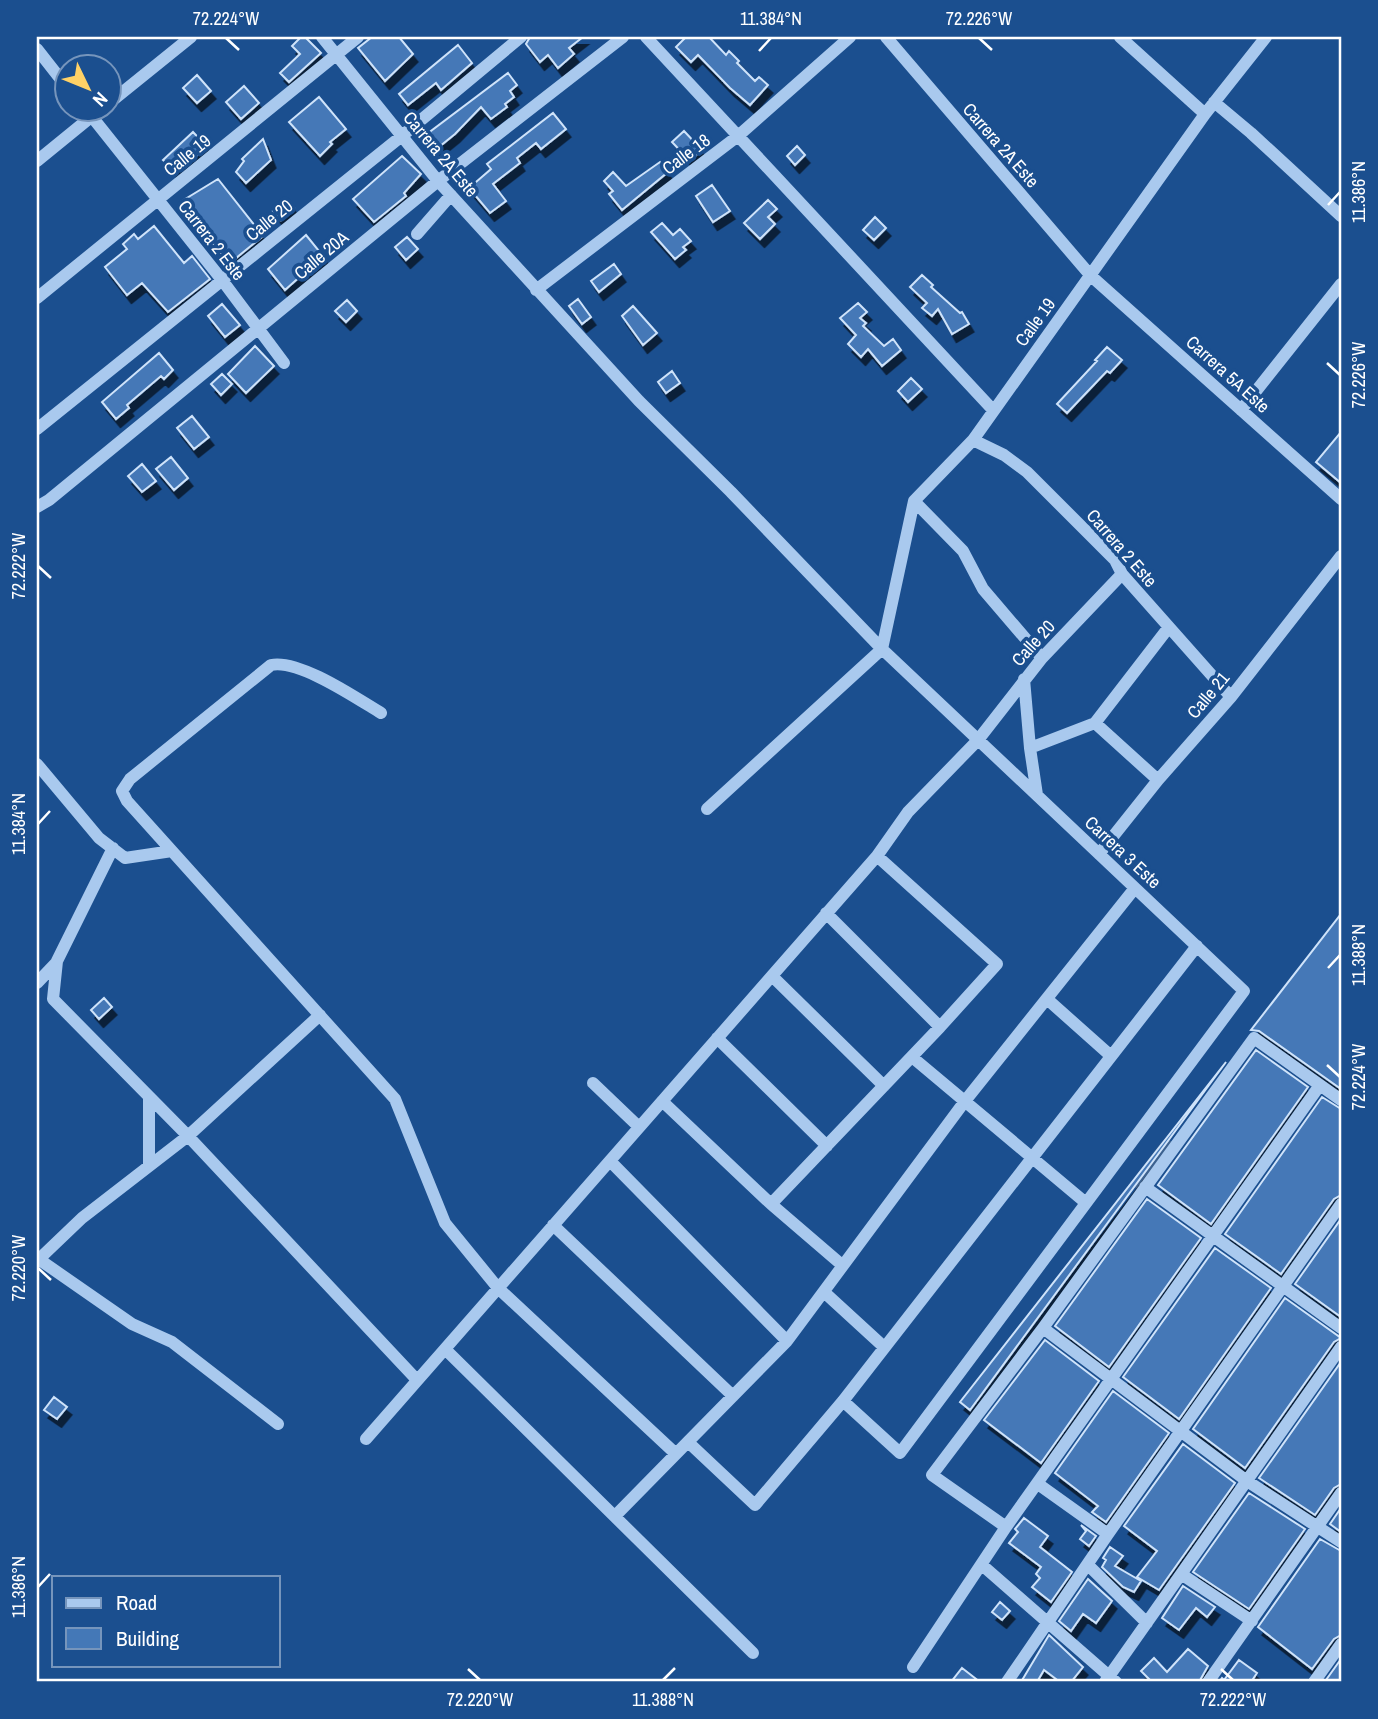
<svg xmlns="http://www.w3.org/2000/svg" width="1378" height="1719" font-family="'Archivo Narrow',sans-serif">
<defs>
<filter id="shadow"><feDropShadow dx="4.5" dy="8" stdDeviation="0" flood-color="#0009"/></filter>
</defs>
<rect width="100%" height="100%" fill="#1b4f8f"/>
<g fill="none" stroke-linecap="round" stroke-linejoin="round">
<path stroke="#3c6290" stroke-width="16" d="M1141 1182 1167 1148"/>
</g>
<path fill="#4478b7" stroke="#cfe3fa" stroke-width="2" filter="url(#shadow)" d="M301 37H305L321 53 289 82 280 73 300 54 292 46Z
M372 37H399L413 54 385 81 358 48Z
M530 37H583L569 48 574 54 558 68 548 55 540 62 526 44Z
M686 37H709L726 55 729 51 739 61 737 63 755 81 759 77 768 85 750 105 730 88 698 55 691 62 676 47Z
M458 45 472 63 441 90 436 83 408 105 399 94Z
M508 73 517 85 510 91 514 97 505 104 507 107 491 119 481 107 455 134 434 151 423 137Z
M197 75 211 91 197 103 183 88Z
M244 86 259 103 241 119 226 102Z
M319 97 346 129 330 142 332 144 320 156 289 122Z
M553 113 566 129 541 149 536 143 517 158 520 163 493 184 506 201 490 213 469 188 491 169 487 164Z
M684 131 699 147 697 149 699 152 690 161 672 142Z
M193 132 207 147 176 173 163 160Z
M263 139 271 160 246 183 236 172 244 161 242 159Z
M797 146 805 155 795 165 787 156Z
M402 156 421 174 404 193 406 196 374 222 353 199Z
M660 162 668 172 622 210 609 194 613 191 604 181 613 172 626 186Z
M218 179 263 236 230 263 205 235 182 201Z
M712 185 730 211 713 222 696 196Z
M286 199 294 208 281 220 273 211Z
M768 200 777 209 768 217 775 224 760 239 744 223Z
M875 217 886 228 874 240 863 230Z
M662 223 673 235 680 229 691 241 683 247 686 250 675 259 651 232Z
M154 226 184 263 192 256 210 279 168 312 142 283 127 295 105 267 127 249 123 244 134 234 138 239Z
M306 235 323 256 285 290 268 269Z
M407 237 418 249 406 260 395 247Z
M614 264 621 274 599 292 591 281Z
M922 275 933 285 931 287 960 313 962 312 969 324 952 334 938 309 932 316 922 308 927 303 910 287Z
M578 299 591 317 582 324 569 306Z
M347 300 357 311 346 322 335 311Z
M858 303 867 312 860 318 866 323 863 326 884 346 893 339 901 350 882 366 868 349 861 357 848 344 856 335 840 318Z
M222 304 240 325 225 337 208 316Z
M633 306 657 333 643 345 622 316Z
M255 346 274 366 246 393 228 374Z
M1107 347 1122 360 1110 373 1107 371 1067 413 1057 404 1097 361 1095 360Z
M159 353 173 370 164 379 161 376 127 405 129 408 116 419 102 402Z
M672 371 680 383 666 393 658 382Z
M222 374 232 384 221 395 211 384Z
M911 378 922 389 908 402 898 391Z
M192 416 209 437 194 449 177 428Z
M1341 432V483L1316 462Z
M171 457 188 478 174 490 156 469Z
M142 464 156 481 142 492 128 476Z
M1341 914V1089L1259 1031 1251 1030Z
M104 998 112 1007 99 1019 91 1010Z
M1256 1050 1308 1087 1211 1224 1158 1185Z
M1226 1062 970 1410 960 1402Z
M1322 1097 1341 1109V1195L1334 1199 1281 1274 1225 1234Z
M1147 1199 1201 1238 1109 1367 1055 1326Z
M1341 1219V1317L1295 1284Z
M1215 1248 1271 1288 1179 1419 1123 1377Z
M1285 1298 1341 1338 1334 1342 1245 1468 1193 1429Z
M1045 1340 1099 1381 1041 1463 984 1420Z
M1341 1362V1484L1334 1488 1315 1515 1259 1478Z
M1113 1391 1169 1433 1106 1522 1092 1512 1098 1506 1055 1473Z
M54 1397 67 1407 57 1419 44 1410Z
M1183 1444 1235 1483 1159 1590 1137 1577 1157 1551 1124 1526Z
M1249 1493 1305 1529 1249 1609 1193 1572Z
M1341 1508V1532L1330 1524Z
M1024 1518 1048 1536 1040 1547 1072 1572 1051 1602 1032 1587 1040 1578 1036 1574 1041 1567 1009 1543 1018 1532 1015 1529Z
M1081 1525 1096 1536 1089 1546 1080 1539 1086 1531Z
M1320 1539 1341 1551V1635L1334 1639 1312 1669 1258 1627Z
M1110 1547 1123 1556 1115 1566 1141 1581 1134 1592 1123 1587 1102 1567 1106 1560 1103 1558Z
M1088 1579 1112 1601 1096 1623 1083 1614 1071 1631 1059 1621Z
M1183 1586 1215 1607 1207 1617 1196 1608 1179 1630 1162 1618Z
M1000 1602 1010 1611 1002 1620 992 1612Z
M1049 1635 1083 1667 1071 1682H1060L1044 1670 1037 1682H1021Z
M1188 1649 1208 1666 1199 1682H1152L1141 1671 1154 1658 1167 1672Z
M1341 1659V1682H1329L1326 1680Z
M1239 1660 1257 1673 1251 1682H1219L1222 1678 1224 1680Z
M962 1668 980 1682H951Z"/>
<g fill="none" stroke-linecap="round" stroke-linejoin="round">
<path stroke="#a9c9ee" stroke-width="12" d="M322 37 438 181 639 401 731 492 882 649 1244 991 900 1453 843 1401
M646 37 993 410
M886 37 1091 276 1341 499
M1120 37 1205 114
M37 49 66 86
M1214 102 1251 133 1341 216
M108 104 191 37
M85 108 222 280 284 363
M37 161 102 108
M417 234 451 195
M536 290 738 136 850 37
M37 298 358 37
M1241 410 1341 284
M37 429 403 135 521 37
M973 440 1004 455 1027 472 1115 560 1122 574 1231 697
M914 501 963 551 983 589 1042 658
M37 507 49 500 438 181 623 37
M882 649 914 501 973 440 1205 114 1266 37
M1024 679 1030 748 1037 795
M381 713C356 698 299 659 271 665L130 779 122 791 127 801 395 1099 445 1223 498 1288 676 1454
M1095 723 1158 780
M1030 748 1095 723 1169 627
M37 764 99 838 125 858 172 851
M707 809 882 649
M113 848 57 961 53 999 188 1136 417 1380
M1099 854 1158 780 1231 697 1341 556
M826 913 940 1027
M772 976 884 1086
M37 983 57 962
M1047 999 1111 1056
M717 1038 827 1146
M912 1057 1086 1203
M593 1083 639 1127
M662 1101 771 1204 842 1265
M610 1161 787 1341
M149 1166V1097
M1145 1187 1341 1328
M771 1204 940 1027 997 964 877 856
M553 1225 733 1396
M37 1258 132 1324 172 1342 278 1424
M37 1261 82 1218 188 1136 320 1015
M824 1292 884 1347
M1043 1328 1247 1481 1341 1542
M445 1349 753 1653
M366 1439 877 856 908 812 978 740 1042 658 1122 574
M688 1442 755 1505 843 1401 1197 946
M1038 1484 1108 1534
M615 1516 787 1341 965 1101 1135 888
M1006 1527 932 1475 1043 1328 1254 1038 1341 1100
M982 1565 1116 1682
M1088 1565 1147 1623
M1181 1574 1252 1621
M913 1667 1006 1527 1320 1085
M1007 1682 1108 1534 1341 1204
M1105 1682 1341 1347
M1208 1682 1341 1493
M1314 1682 1341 1644"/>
</g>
<path fill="none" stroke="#fff" stroke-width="2.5" d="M226 38 239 50M979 38 992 50M759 51 771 38M1328 205 1340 192M1327 363 1340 375M38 566 51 578M38 824 50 811M1328 968 1340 955M1327 1065 1340 1077M38 1268 51 1280M38 1587 50 1574M468 1669 480 1680M1221 1669 1233 1680M663 1680 675 1668"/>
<g text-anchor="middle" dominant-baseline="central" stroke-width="7" stroke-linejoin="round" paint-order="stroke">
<g font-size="18" fill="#fff" stroke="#1b4f8f">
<text transform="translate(1001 145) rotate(49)">Carrera 2A Este</text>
<text transform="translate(441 154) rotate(50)">Carrera 2A Este</text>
<text transform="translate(686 154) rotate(-37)">Calle 18</text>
<text transform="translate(187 155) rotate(-39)">Calle 19</text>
<text transform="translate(269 220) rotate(-39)">Calle 20</text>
<text transform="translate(212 240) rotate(52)">Carrera 2 Este</text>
<text transform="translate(321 255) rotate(-40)">Calle 20A</text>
<text transform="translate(1035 322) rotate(-54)">Calle 19</text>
<text transform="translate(1228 374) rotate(42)">Carrera 5A Este</text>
<text transform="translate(1122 548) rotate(49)">Carrera 2 Este</text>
<text transform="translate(1033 643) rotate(-48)">Calle 20</text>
<text transform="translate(1208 695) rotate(-50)">Calle 21</text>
<text transform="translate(1123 852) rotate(43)">Carrera 3 Este</text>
</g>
</g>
<rect width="1378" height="1719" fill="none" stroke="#1b4f8f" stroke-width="77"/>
<rect x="52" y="1576" width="228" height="91" fill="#1b4f8f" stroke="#7695bc" stroke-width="2"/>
<rect x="66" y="1598" width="35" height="10" fill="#a9c9ee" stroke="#7695bc" stroke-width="2"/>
<text x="116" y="1610" font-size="21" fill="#ffffff">Road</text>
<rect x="66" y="1628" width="35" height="21" fill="#4478b7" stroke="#7695bc" stroke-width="2"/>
<text x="116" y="1646" font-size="21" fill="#ffffff">Building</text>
<g transform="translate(88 88) rotate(133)"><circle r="33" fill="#1b4f8f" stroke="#7695bc" stroke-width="2"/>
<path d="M0-5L12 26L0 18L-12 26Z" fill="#ffd166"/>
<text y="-10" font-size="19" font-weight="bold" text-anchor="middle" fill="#ffffff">N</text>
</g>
<rect x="38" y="38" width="1302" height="1642" fill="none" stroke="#fff" stroke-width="2.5"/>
<g font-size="18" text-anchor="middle" fill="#fff">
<text x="226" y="25">72.224°W</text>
<text x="771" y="25">11.384°N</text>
<text x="979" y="25">72.226°W</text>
<text transform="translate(1359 192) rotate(-90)" y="6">11.386°N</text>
<text transform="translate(1359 375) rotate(-90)" y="6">72.226°W</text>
<text transform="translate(19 566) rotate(-90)" y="6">72.222°W</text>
<text transform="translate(19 824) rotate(-90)" y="6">11.384°N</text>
<text transform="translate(1359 955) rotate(-90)" y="6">11.388°N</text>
<text transform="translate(1359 1077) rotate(-90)" y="6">72.224°W</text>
<text transform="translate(19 1268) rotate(-90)" y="6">72.220°W</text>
<text transform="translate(19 1587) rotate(-90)" y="6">11.386°N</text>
<text x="480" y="1706">72.220°W</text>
<text x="663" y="1706">11.388°N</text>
<text x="1233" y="1706">72.222°W</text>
</g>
</svg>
